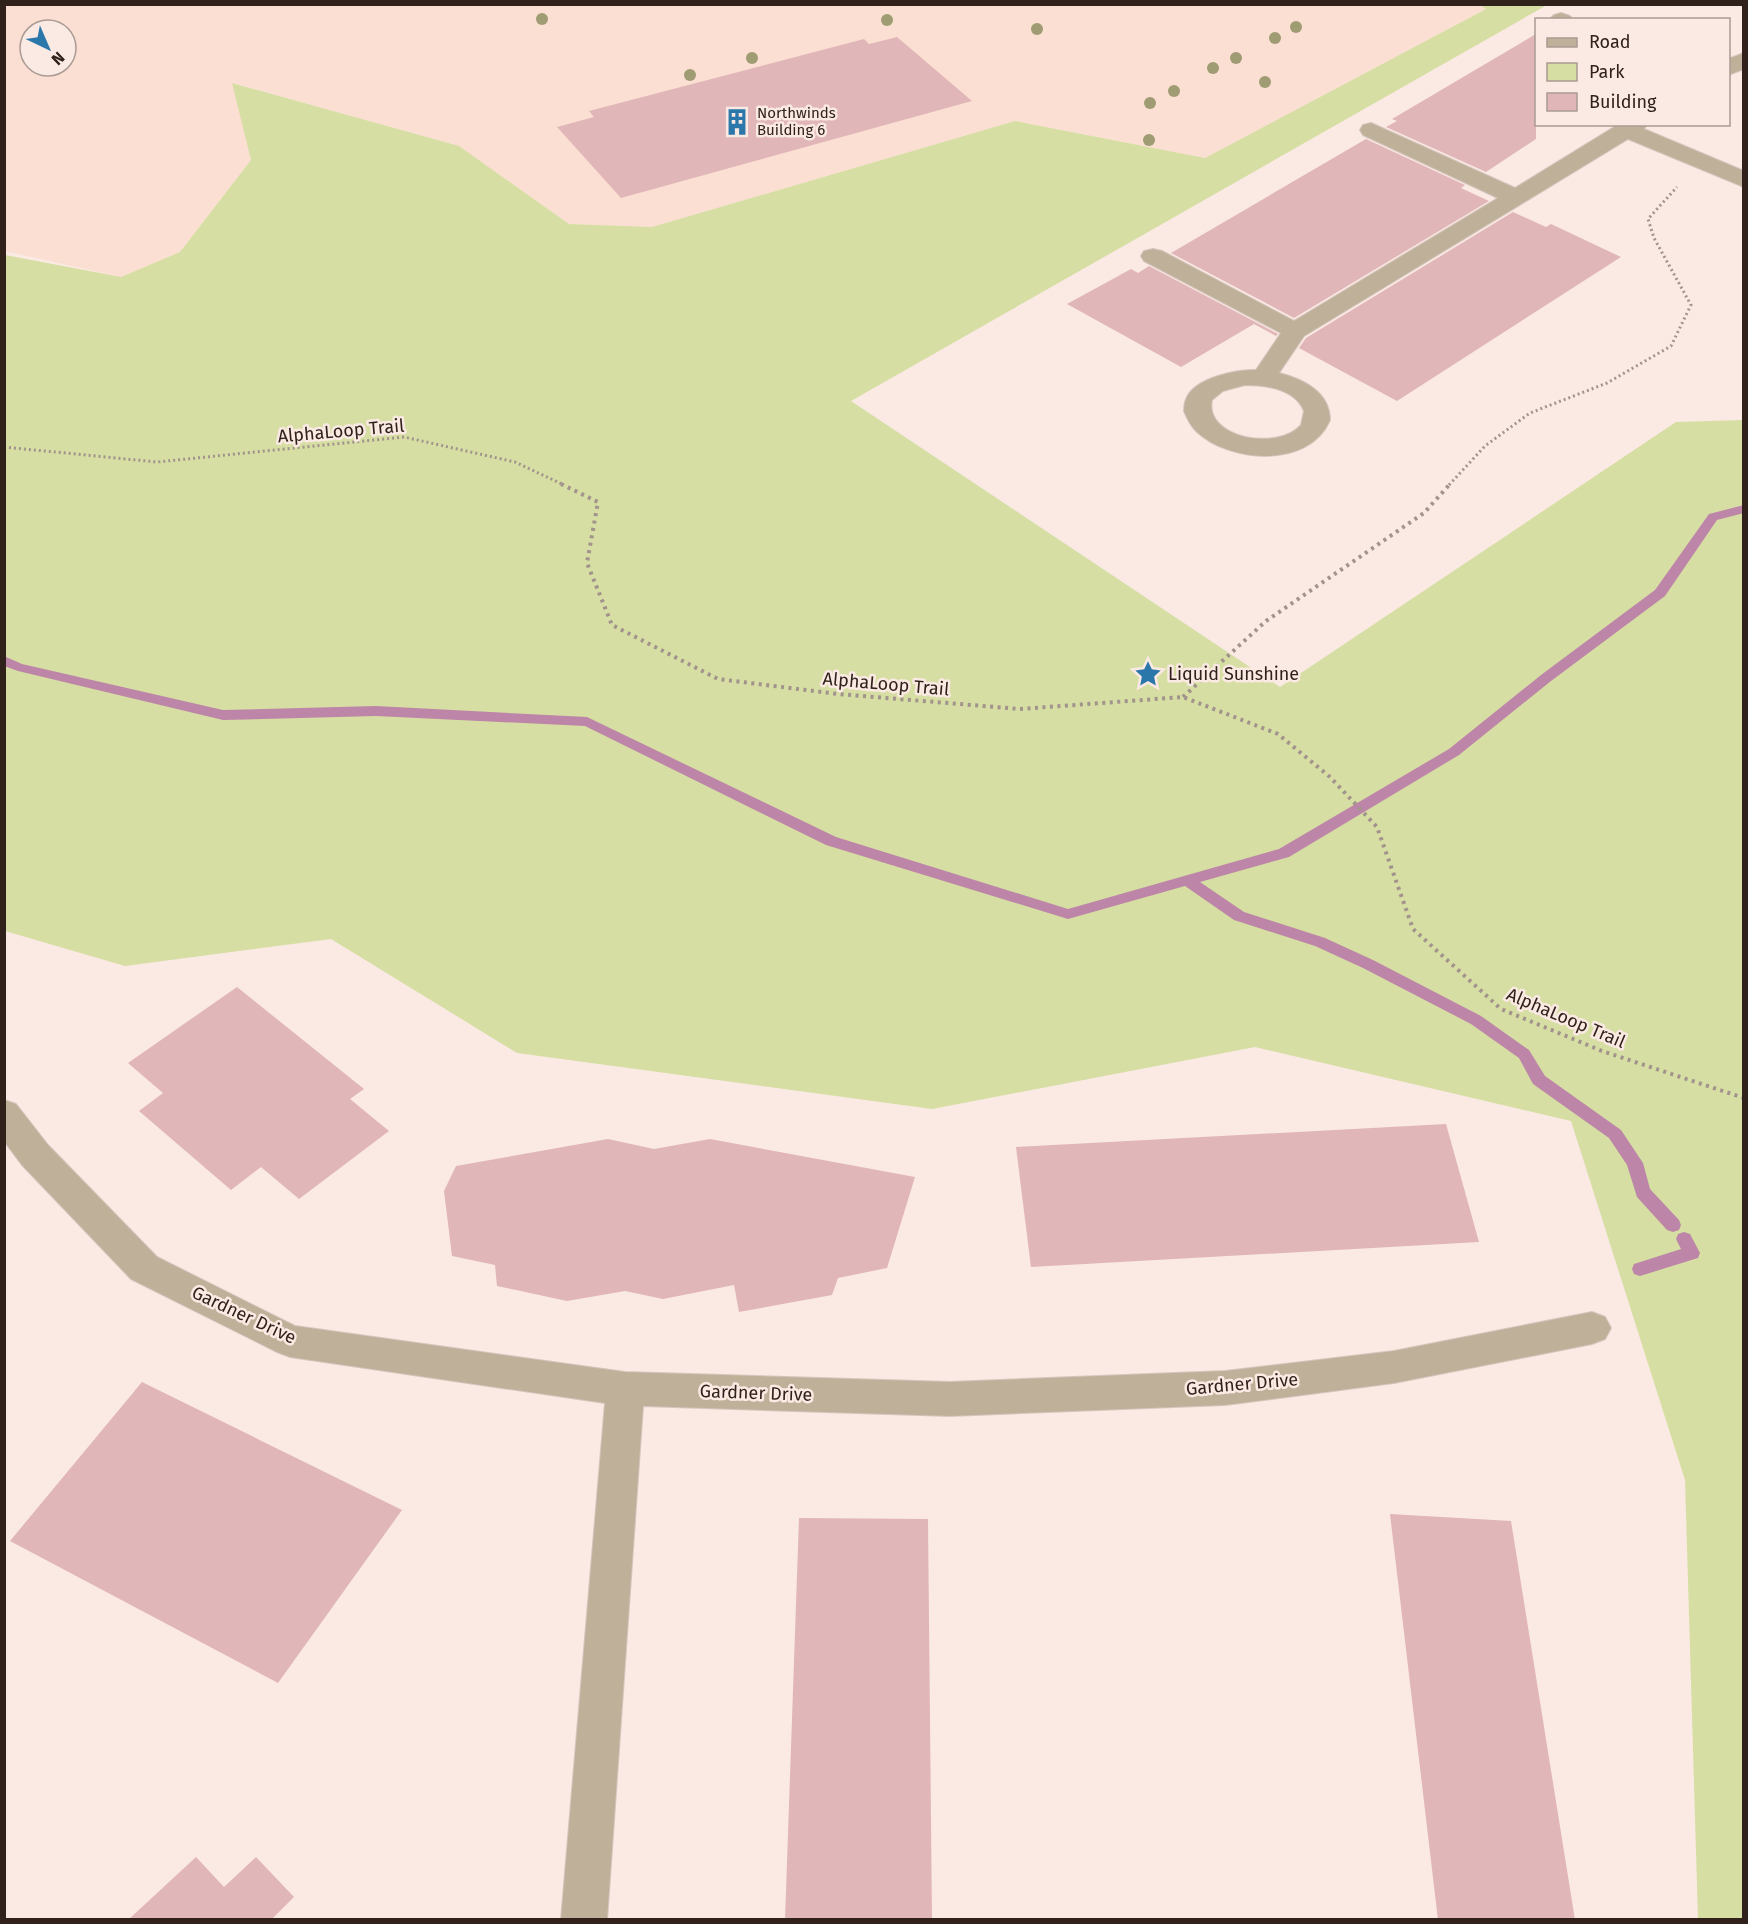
<svg xmlns="http://www.w3.org/2000/svg" width="1748" height="1924" font-family="'Fira Sans',sans-serif">
<rect width="100%" height="100%" fill="#faeae3"/>
<path fill="#fbdfd2" fill-rule="evenodd" d="M1480 4 1486 9 1205 158 1015 121 652 227 569 224 459 146 233 83 251 160 180 252 121 277 5 251V5ZM30 30H66V66H30Z"/>
<path fill="#d6dea3" d="M1480 5H1547L851 401 1280 687 1676 422 1743 420V1919H1698L1685 1480 1571 1121 1255 1047 932 1109 517 1053 331 939 125 966 5 931V255L121 277 180 252 251 160 232 83 459 146 569 224 652 227 1015 121 1205 158 1486 9Z"/>
<g fill="none" stroke-linecap="round" stroke-linejoin="round">
<path fill="#bd86a8" fill-rule="evenodd" d="M1744 505V513L1717 520 1665 596 1551 681 1459 755 1289 857 1200 882 1244 912 1325 938 1373 960 1481 1016 1529 1050 1545 1076 1621 1130 1643 1163 1650 1189 1679 1220 1681 1225 1679 1230 1673 1232 1667 1230 1637 1197 1627 1165 1609 1138 1533 1084 1519 1058 1471 1024 1363 968 1315 946 1234 920 1185 886 1068 919 826 845 585 726 376 716 223 720 18 671 4 666V656L22 664 223 710 376 706 587 717 836 837 1068 909 1279 849 1449 749 1541 675 1655 590 1709 514Z
M1684 1232 1690 1234 1700 1253 1698 1258 1640 1276 1634 1274 1632 1269 1634 1264 1681 1249 1676 1239 1678 1234Z"/>
</g>
<path fill="#e1b6b8" d="M1536 34V139L1486 172 1386 127 1397 121 1392 119Z
M897 37 972 101 621 198 557 127 594 117 589 111 864 39 869 44Z
M1366 139 1465 185 1461 188 1489 201 1294 318 1171 253Z
M1513 212 1546 227 1551 224 1621 257 1397 401 1299 348 1306 338Z
M1149 266 1278 334 1276 336 1254 324 1181 367 1067 304 1131 269 1138 273Z
M237 987 364 1089 350 1099 389 1131 299 1199 261 1167 231 1190 139 1111 163 1093 128 1063Z
M1446 1124 1479 1242 1031 1267 1016 1147Z
M608 1139 654 1149 710 1139 915 1177 887 1268 838 1278 832 1295 739 1312 734 1285 663 1299 625 1291 567 1301 497 1286 495 1265 452 1256 444 1191 456 1166Z
M142 1382 402 1510 278 1683 10 1541Z
M1390 1514 1511 1521 1575 1920H1438Z
M799 1518 928 1519 932 1920H785Z
M196 1857 224 1887 256 1857 294 1897 271 1920H128Z"/>
<g fill="none" stroke-linecap="round" stroke-linejoin="round">
<defs>
<path id="minor" d="M1561 13 1570 16 1573 20 1550 19 1554 15Z
M1744 53V69L1728 75V59Z
M1371 123 1515 188 1619 124H1647L1644 129 1744 171V187L1628 139 1304 336 1279 373C1303 379 1330 392 1330 420 1309 469 1229 463 1196 431 1190 425 1187 418 1184 411 1184 406 1185 401 1187 397 1196 378 1237 369 1256 370L1281 333 1144 261 1141 256 1144 251 1153 249 1162 251 1294 321 1498 198 1363 135 1360 130 1363 125ZM1245 385C1266 385 1295 389 1304 411L1301 425C1279 451 1204 439 1212 400L1223 391Z
M4 1100 16 1104 48 1145 157 1257 295 1326 625 1372 950 1382 1225 1371 1394 1351 1592 1312 1605 1317 1611 1328 1605 1339 1592 1344 1394 1383 1225 1405 950 1416 643 1406 607 1920H561L605 1403 290 1357 277 1352 131 1279 22 1165 4 1141Z"/>
</defs>
<use href="#minor" stroke="#d6c6bf" stroke-width="2"/>
<path stroke="#a2938c" stroke-width="3" stroke-dasharray="2 3" stroke-linecap="butt" d="M4 447 157 462 404 437 515 462 564 485
M1449 485 1485 446 1530 413 1607 383 1671 346 1691 305 1654 238 1648 219 1677 187"/>
<path stroke="#a2938c" stroke-width="4" stroke-dasharray="3 4.5" stroke-linecap="butt" d="M561 484 598 502 587 563 612 625 718 679 838 694 1020 709 1183 697 1278 734 1330 777 1377 827 1413 929 1501 1009 1602 1051 1744 1098
M1183 697 1266 621 1424 513 1450 484"/>
<use href="#minor" fill="#bfb199" fill-rule="evenodd"/>
</g>
<g fill="#9f9b72">
<circle cx="542" cy="19" r="6"/>
<circle cx="887" cy="20" r="6"/>
<circle cx="1296" cy="27" r="6"/>
<circle cx="1037" cy="29" r="6"/>
<circle cx="1275" cy="38" r="6"/>
<circle cx="752" cy="58" r="6"/>
<circle cx="1236" cy="58" r="6"/>
<circle cx="1213" cy="68" r="6"/>
<circle cx="690" cy="75" r="6"/>
<circle cx="1265" cy="82" r="6"/>
<circle cx="1174" cy="91" r="6"/>
<circle cx="1150" cy="103" r="6"/>
<circle cx="1149" cy="140" r="6"/>
</g>
<defs>
<symbol id="building-bare" viewBox="-9 -9 18 18"><path d="M-4-6H4V6H1V3H-1V6H-4ZM-2.5-4.3h1.7v1.8h-1.7ZM.8-4.3h1.7v1.8H.8ZM-2.5-1h1.7V.8h-1.7ZM.8-1h1.7V.8H.8Z" fill="#2b77aa" stroke="#faeae3" stroke-width="2.5" paint-order="stroke"/></symbol>
<symbol id="sight-bare" viewBox="-9 -9 18 18"><path d="M0-6L1.8-2.2L6-1.7L2.9 1.2L3.7 5.4L0 3.3L-3.7 5.4L-2.9 1.2L-6-1.7L-1.8-2.2Z" fill="#2b77aa" stroke="#faeae3" stroke-width="2.5" paint-order="stroke"/></symbol>
</defs>
<g fill-rule="evenodd">
<use href="#building-bare" x="718" y="103" width="38" height="38"/>
<use href="#sight-bare" x="1129" y="655" width="38" height="38"/>
</g>
<g text-anchor="middle" dominant-baseline="central" stroke-width="5" stroke-linejoin="round" paint-order="stroke">
<g font-size="15" fill="#30221b" stroke="#faeae3" text-anchor="start">
<text x="757" y="113">Northwinds<tspan x="757" dy="17">Building 6</tspan></text>
</g>
<g font-size="18" fill="#30221b" stroke="#faeae3">
<text transform="translate(341 431) rotate(-5)">AlphaLoop Trail</text>
<text transform="translate(886 684) rotate(5)">AlphaLoop Trail</text>
<text transform="translate(1566 1018) rotate(23)">AlphaLoop Trail</text>
<text transform="translate(244 1315) rotate(25)">Gardner Drive</text>
<text transform="translate(1242 1384) rotate(-5)">Gardner Drive</text>
<text transform="translate(756 1393) rotate(2)">Gardner Drive</text>
</g>
<g font-size="18" fill="#30221b" stroke="#faeae3" text-anchor="start">
<text x="1168" y="674">Liquid Sunshine</text>
</g>
</g>
<rect width="1748" height="1924" fill="none" stroke="#30221b" stroke-width="12"/>
<rect x="1535" y="18" width="195" height="108" fill="#faeae3" stroke="#a99a93" stroke-width="1.5"/>
<rect x="1547" y="38" width="30" height="9" fill="#bfb199" stroke="#a99a93" stroke-width="1.5"/>
<text x="1589" y="48" font-size="18" fill="#30221b">Road</text>
<rect x="1547" y="63" width="30" height="18" fill="#d6dea3" stroke="#a99a93" stroke-width="1.5"/>
<text x="1589" y="78" font-size="18" fill="#30221b">Park</text>
<rect x="1547" y="93" width="30" height="18" fill="#e1b6b8" stroke="#a99a93" stroke-width="1.5"/>
<text x="1589" y="108" font-size="18" fill="#30221b">Building</text>
<g transform="translate(48 48) rotate(136)"><circle r="28" fill="#faeae3" stroke="#a99a93" stroke-width="1.5"/>
<path d="M0-4.5L10 22L0 15L-10 22Z" fill="#2b77aa"/>
<text y="-9" font-size="16" font-weight="bold" text-anchor="middle" fill="#30221b">N</text>
</g>
</svg>
